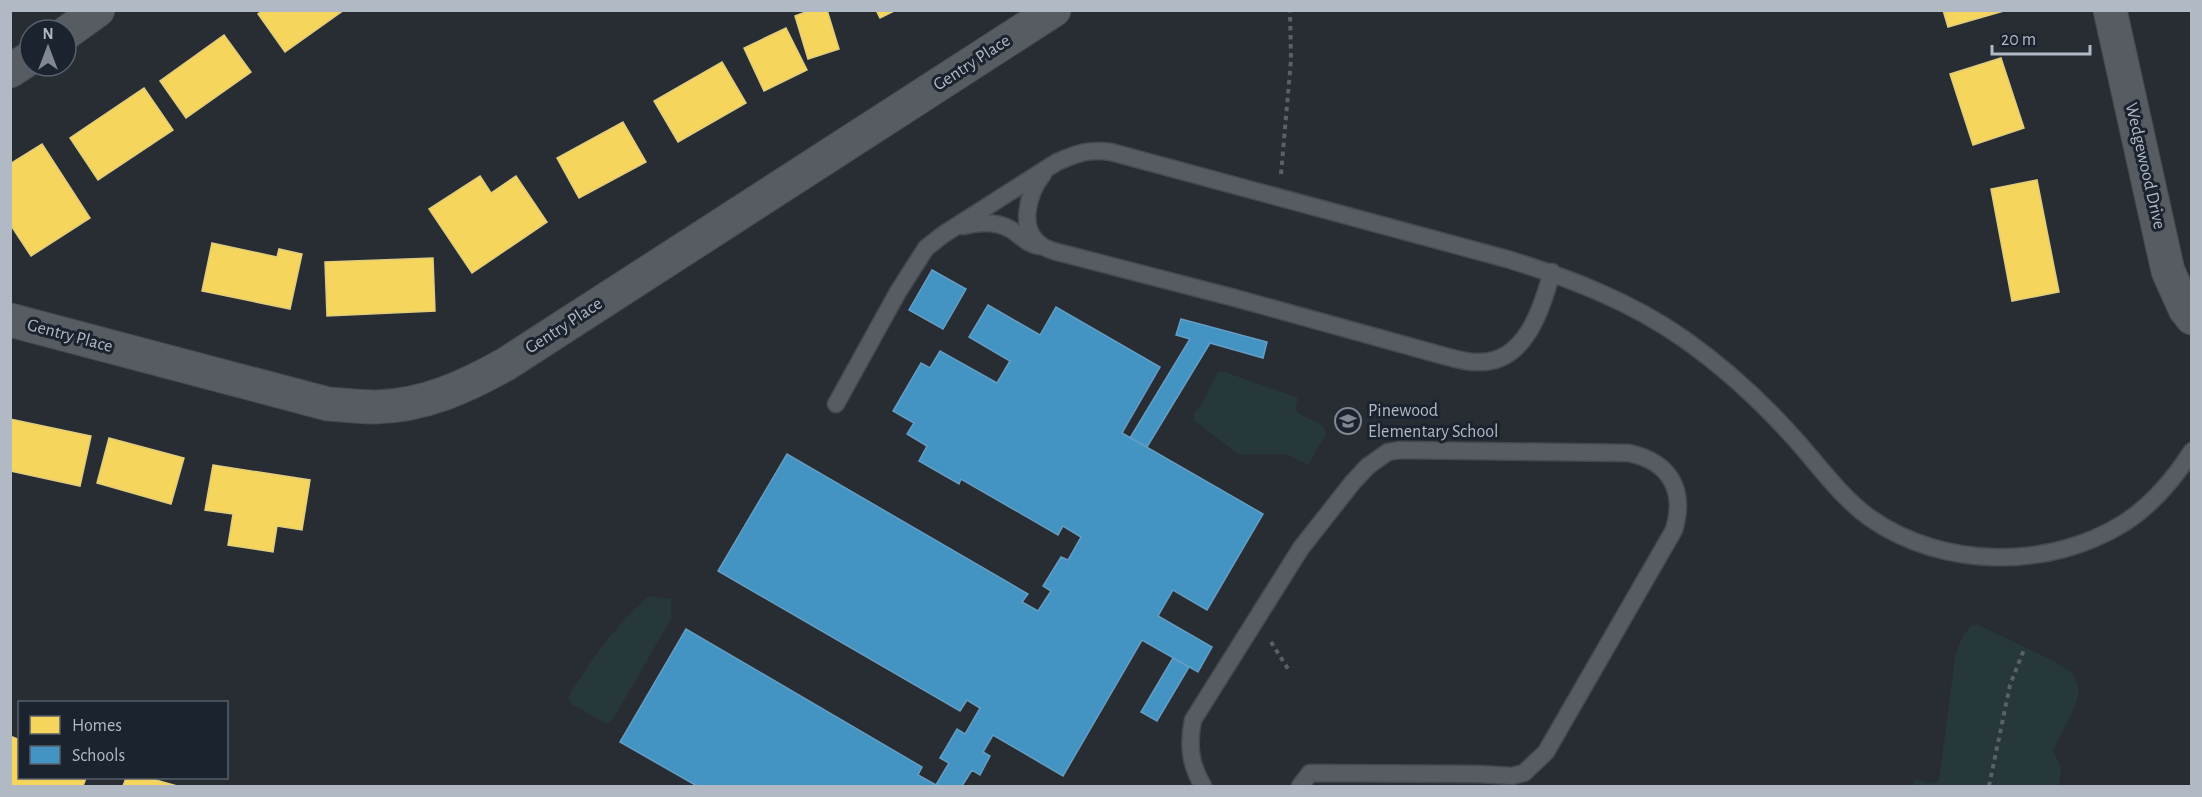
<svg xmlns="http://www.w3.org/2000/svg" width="2202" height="797" font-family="'Alegreya Sans',sans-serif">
<rect width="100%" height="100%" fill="#282d33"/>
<path fill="#26383a" d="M1218 372H1225L1298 398 1295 409C1302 421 1322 417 1326 434L1308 465 1286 454H1238L1194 420 1193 414 1201 405Z
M649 596 671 599V619L613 719 607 724 571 704 568 697C591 660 615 625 649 596Z
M1972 625H1979L2057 663 2073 674 2079 690 2075 706 2053 751 2061 767 2059 786H1914L1915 779 1932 784 1939 781 1955 657 1962 637Z"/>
<path fill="#f6d55c" stroke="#e1cd7c" stroke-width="1.5" d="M263 10H344L285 52 258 14Z
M811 10H827L839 49 808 59 795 16Z
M876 10H896L880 18Z
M1943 10H2004V11L1948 27Z
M786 28 807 70 764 91 744 48Z
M224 35 251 72 186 118 160 81Z
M2001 58 2024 128 1973 145 1950 74Z
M722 62 746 103 678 142 654 101Z
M144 88 173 130 98 180 70 138Z
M623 122 646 162 579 198 557 158Z
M42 144 90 218 31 256 10 224V164Z
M480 176 491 193 516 176 547 222 472 273 429 209Z
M2037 180 2059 292 2012 301 1991 189Z
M212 243 277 257 279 249 302 254 290 309 202 291Z
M433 258 435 311 327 316 325 262Z
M10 419 91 436 80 486 10 471Z
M109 438 184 458 171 504 97 483Z
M213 465 310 480 302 530 277 526 273 552 228 545 233 514 205 510Z
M10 736 20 740V778H86L83 786H10Z
M126 778H149L177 786H123Z"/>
<path fill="#4393c3" stroke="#649ec4" stroke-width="1.5" d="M932 270 966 289 943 329 909 310Z
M988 305 1040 335 1056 307 1160 367 1122 433 1263 514 1207 610 1173 590 1158 616 1212 647 1198 672 1142 640 1063 776 993 735 983 752 990 756 980 775 972 770 962 786H697L620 742 686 629 922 767 918 775 936 785 949 763 940 758 957 729 965 734 980 708 967 700 960 711 718 571 787 454 1028 594 1022 602 1038 611 1051 591 1043 586 1061 557 1068 560 1081 537 1063 526 1058 535 961 479 959 484 919 461 927 446 907 434 914 423 893 411 921 363 930 368 940 351 997 383 1010 361 969 337Z
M1181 319 1267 342 1263 358 1210 343 1147 447 1130 438 1190 339 1176 335Z
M1173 658 1189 667 1157 721 1141 712Z"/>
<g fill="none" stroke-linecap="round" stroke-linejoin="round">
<defs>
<path id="lane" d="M1043 174C1028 193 1017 230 1042 246 1050 251 1061 253 1069 255L1235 298 1448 357C1457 359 1467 362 1476 362 1525 365 1541 310 1552 272
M963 226C979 222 996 221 1010 229 1021 235 1026 244 1039 246
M836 404 898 292 926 248 944 234 1057 162C1078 153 1088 149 1111 152L1507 259C1569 278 1630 301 1684 339 1725 368 1762 402 1795 439 1819 466 1841 497 1870 518 1943 569 2049 570 2124 523 2152 505 2174 479 2192 451
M1203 786C1190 764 1188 745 1193 720L1301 548 1353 482 1368 466 1388 452 1400 450 1629 453C1670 462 1686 490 1674 530L1546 752 1524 773 1512 776 1478 774 1310 773 1300 786"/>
<path id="street" d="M2110 10 2168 271 2185 309 2192 318
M66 33 98 10
M10 71 30 58
M10 320 328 404C344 405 359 407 375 407 424 406 465 387 506 364L1054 10"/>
</defs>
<use href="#lane" stroke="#46494e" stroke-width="19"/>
<use href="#street" stroke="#46494e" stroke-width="35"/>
<path stroke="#5b6066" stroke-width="4" stroke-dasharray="4.5 4.5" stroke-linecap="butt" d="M1281 174 1291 60 1290 10
M1271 642 1290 672
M1989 786 2010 685 2025 647"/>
<use href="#lane" stroke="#575b62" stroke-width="16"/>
<use href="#street" stroke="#575b62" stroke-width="33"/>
</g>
<defs>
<symbol id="school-ring" viewBox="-11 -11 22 22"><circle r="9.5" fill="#1b232e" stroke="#818892" stroke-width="1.5"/><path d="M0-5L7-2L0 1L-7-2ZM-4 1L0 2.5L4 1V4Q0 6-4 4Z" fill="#818892"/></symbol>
</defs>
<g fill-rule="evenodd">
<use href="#school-ring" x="1333" y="406" width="30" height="30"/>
</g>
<g text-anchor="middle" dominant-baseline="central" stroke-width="6" stroke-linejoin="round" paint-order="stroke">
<g font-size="18" fill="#b1b9c5" stroke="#1b232e">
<text transform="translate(972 63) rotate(-33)">Gentry Place</text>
<text transform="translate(2145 166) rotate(77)">Wedgewood Drive</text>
<text transform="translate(564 326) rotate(-33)">Gentry Place</text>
<text transform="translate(70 336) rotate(15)">Gentry Place</text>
</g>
<g font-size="18" fill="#b1b9c5" stroke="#1b232e" text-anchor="start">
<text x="1368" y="411">Pinewood<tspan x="1368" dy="21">Elementary School</tspan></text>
</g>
</g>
<rect width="2202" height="797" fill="none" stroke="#b1b9c5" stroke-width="24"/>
<rect x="18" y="701" width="210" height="78" fill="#1b232e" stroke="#575f6a" stroke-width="1.5"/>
<rect x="30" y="716" width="30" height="18" fill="#f6d55c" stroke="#575f6a" stroke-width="1.5"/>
<text x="72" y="731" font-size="18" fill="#b1b9c5">Homes</text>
<rect x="30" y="746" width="30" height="18" fill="#4393c3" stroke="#575f6a" stroke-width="1.5"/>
<text x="72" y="761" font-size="18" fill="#b1b9c5">Schools</text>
<g transform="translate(48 48)"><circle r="28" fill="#1b232e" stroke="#575f6a" stroke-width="1.5"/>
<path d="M0-4.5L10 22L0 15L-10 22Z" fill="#818892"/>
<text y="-9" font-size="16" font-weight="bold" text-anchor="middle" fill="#b1b9c5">N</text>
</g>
<path d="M1992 45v9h98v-9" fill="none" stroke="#b1b9c5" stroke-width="3"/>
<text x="2001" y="45" font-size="18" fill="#b1b9c5" stroke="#1b232e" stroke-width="4.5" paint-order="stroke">20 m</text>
</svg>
